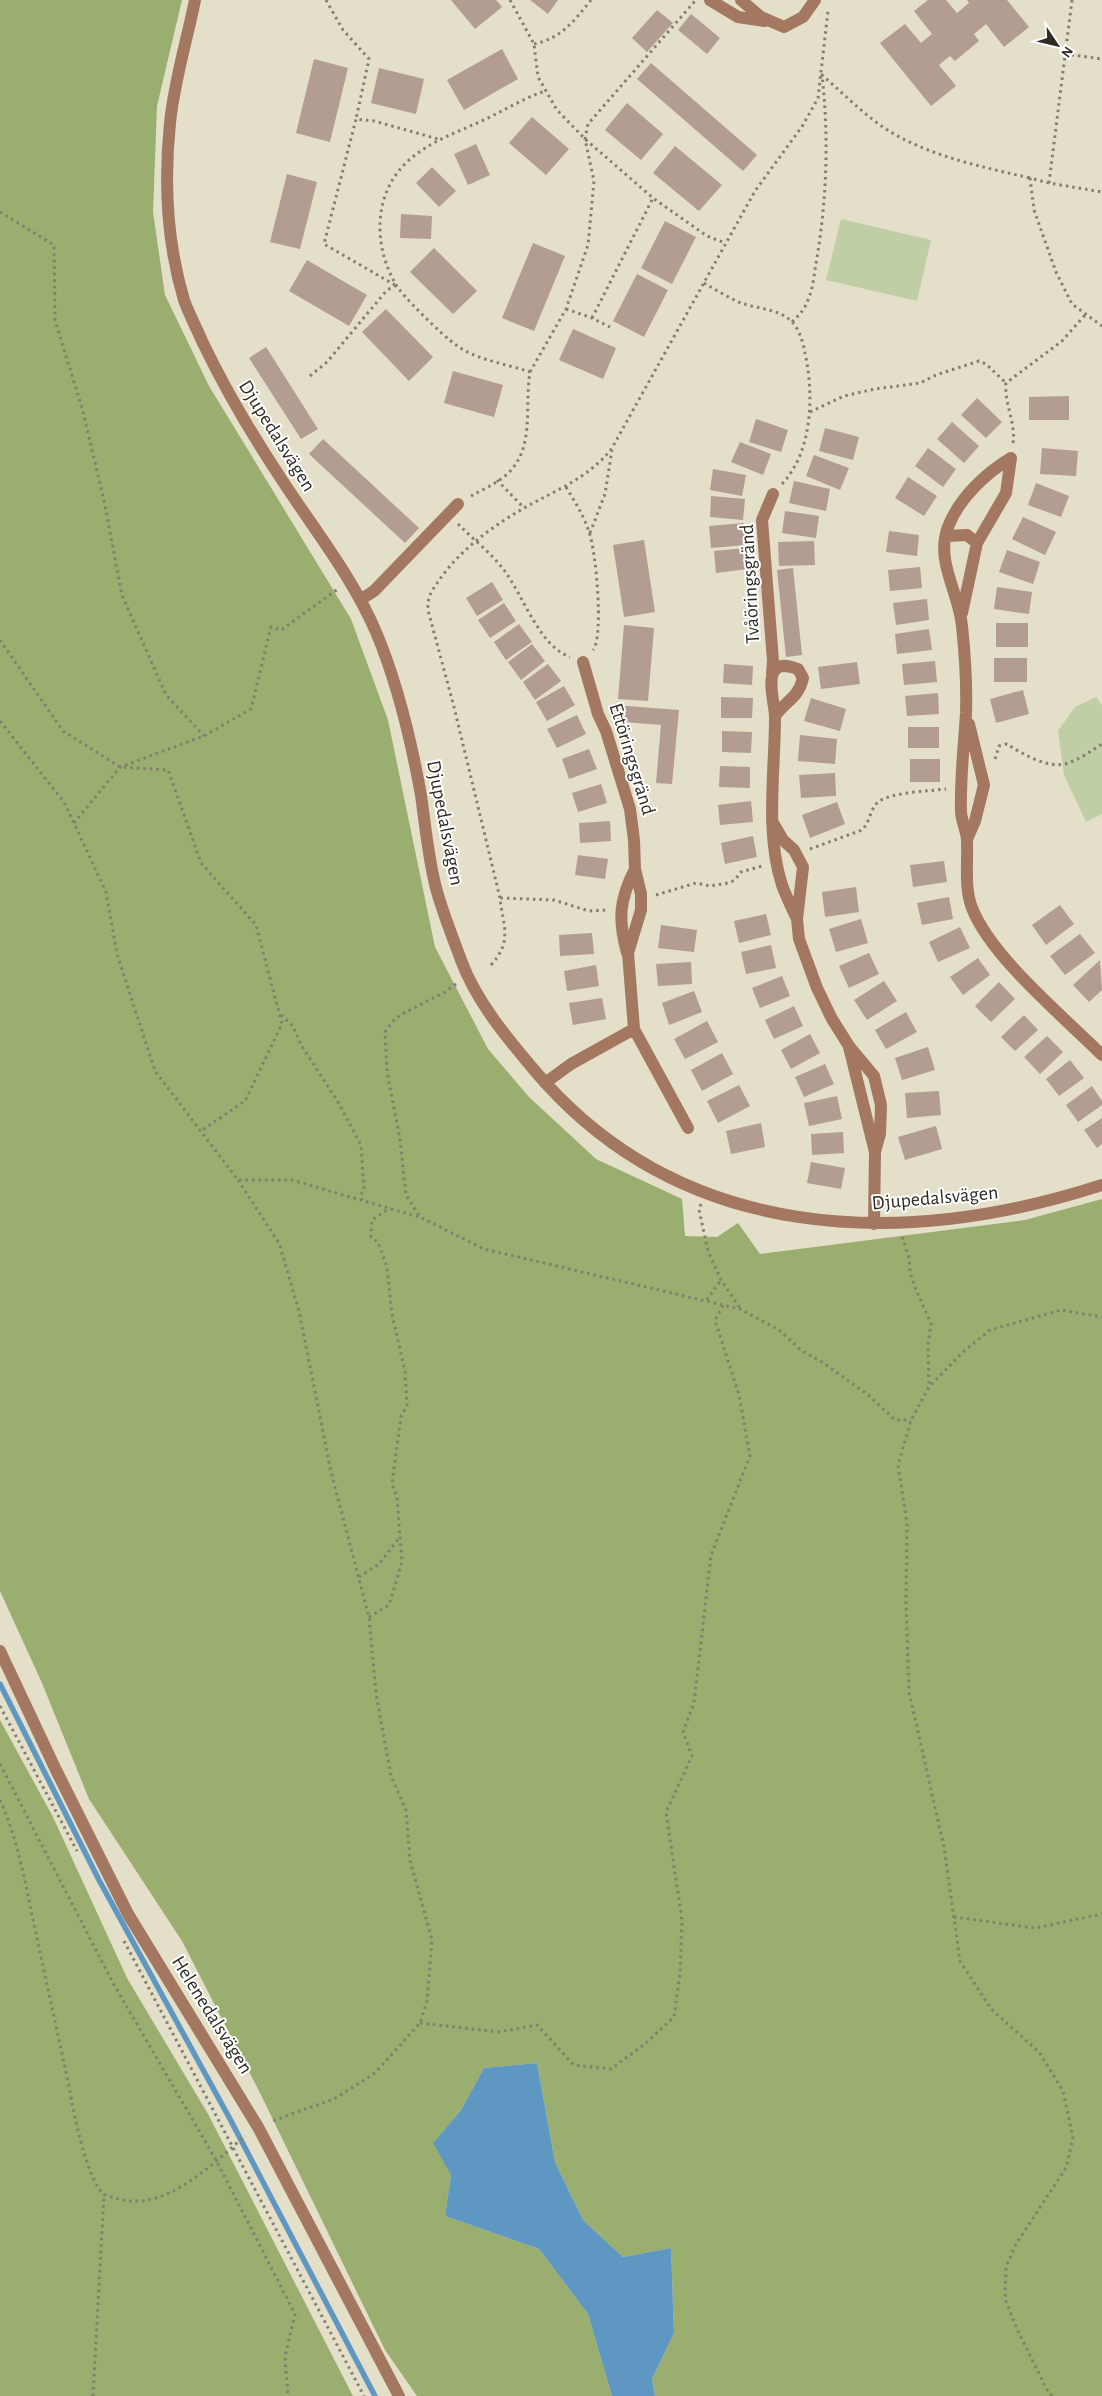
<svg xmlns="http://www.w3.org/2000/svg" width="1102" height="2396" font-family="'Alegreya Sans',sans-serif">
<rect width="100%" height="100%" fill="#e3dfc8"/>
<path fill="#c0cea5" d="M841 219 931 240 917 301 826 280Z
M1096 697 1102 705V814L1086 822 1064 775 1058 731 1075 707Z"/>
<path fill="#9aae6f" d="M0 0H182L157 106 153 212 165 295 209 386 351 619 388 720 435 947 488 1049 529 1097 596 1159 682 1199 685 1236 717 1237 738 1223 760 1254 1025 1220 1102 1199V2396H655L652 2379 674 2333 671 2248 623 2257 583 2220 555 2162 537 2063 484 2068 461 2110 434 2142 451 2175 445 2216 539 2249 588 2314 612 2396H417L385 2350 261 2095 182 1941 89 1799 42 1683 0 1591Z
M0 1720 53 1817 127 1978 208 2114 353 2396H0Z"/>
<path fill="#5f97c3" d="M537 2063 555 2162 583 2220 623 2257 671 2248 674 2333 652 2379 655 2396H612L588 2314 539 2249 445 2216 451 2175 433 2143 461 2110 484 2068Z"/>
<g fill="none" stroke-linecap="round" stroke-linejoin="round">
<path stroke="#5f97c3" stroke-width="5.5" d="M0 1684 99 1880 230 2119 375 2396"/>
</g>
<path fill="#b39c91" d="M451 0H496L502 7 475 29Z
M530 0H558L548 14Z
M928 0H946L957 13 969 3 967 0H1007L1029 27 1004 47 986 24 974 34 979 41 955 61 950 56 939 65 956 86 931 106 880 43 905 24 921 43 932 34 914 11Z
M657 10 673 23 647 52 632 38Z
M691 14 720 38 707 54 678 30Z
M502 49 518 79 464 110 447 80Z
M314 59 348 68 330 142 296 133Z
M651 63 757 155 743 171 637 79Z
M379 68 424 79 416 114 371 103Z
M627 103 663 134 641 160 605 130Z
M532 117 569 149 546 175 509 143Z
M476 144 490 175 468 185 454 154Z
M675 146 722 185 699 211 653 173Z
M432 167 456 191 439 207 416 183Z
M287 174 317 182 300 249 270 242Z
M401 214 432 216 431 239 400 238Z
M665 221 696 237 672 284 641 268Z
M533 243 565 256 534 331 502 318Z
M434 248 477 291 453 314 410 272Z
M307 260 367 295 349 326 289 291Z
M637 274 668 290 644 337 613 321Z
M386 309 433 357 409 381 362 332Z
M573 329 616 348 603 379 559 360Z
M266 347 318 429 301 439 249 358Z
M453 371 503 385 494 417 444 403Z
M1069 396V420H1029V397Z
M977 398 1002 422 986 438 961 415Z
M756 419 788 430 781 452 749 442Z
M952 422 979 446 964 463 937 439Z
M825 428 859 437 853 460 819 451Z
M323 439 419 528 405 543 309 454Z
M740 442 771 454 763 475 731 462Z
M928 448 956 469 943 487 915 466Z
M1042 448 1078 451 1076 476 1040 474Z
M814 455 849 468 840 490 806 476Z
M713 469 746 475 742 496 710 490Z
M908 477 937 496 924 516 895 498Z
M794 481 830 489 826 511 789 503Z
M1036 483 1069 496 1061 517 1028 505Z
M711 496 745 499 743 520 710 517Z
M785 511 819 516 816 538 782 533Z
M1023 517 1056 532 1045 555 1012 539Z
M744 523 746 545 711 548 709 526Z
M889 531 919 535 917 556 886 552Z
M644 540 655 612 624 617 613 545Z
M814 541 815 565 779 566 778 542Z
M746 548 748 569 716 573 714 551Z
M1007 550 1040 562 1033 584 999 572Z
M920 567 922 588 890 591 888 570Z
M793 568 802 655 786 657 777 570Z
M492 582 503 600 477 616 466 598Z
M997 587 1032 592 1029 614 994 609Z
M927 599 929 620 896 625 893 603Z
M504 603 516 621 490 638 478 620Z
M996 623H1028V647H996Z
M519 624 532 642 506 660 494 642Z
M624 625 654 628 648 701 618 699Z
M929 629 932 650 897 654 895 634Z
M532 644 545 661 521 680 508 662Z
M994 658H1027V682H994Z
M935 661 937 682 904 685 902 664Z
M857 662 860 684 821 689 818 667Z
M548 664 561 681 535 700 523 682Z
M724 664 753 666 752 685 723 683Z
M564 686 575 705 547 721 536 702Z
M1023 690 1029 714 996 723 990 699Z
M938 693 939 714 907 716 905 696Z
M721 697 753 698 752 718H721Z
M811 698 846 709 840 731 804 721Z
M614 705 679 710 672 784 656 783 661 725 612 721Z
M577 715 586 734 557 748 547 729Z
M908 727H939V748H908Z
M722 731 752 732 751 753 722 752Z
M800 735 837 739 835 764 798 761Z
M589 749 597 769 569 779 562 759Z
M910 759H940V782H910Z
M720 766 750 767V788L719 787Z
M835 773 836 796 801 798 799 775Z
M601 784 607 803 578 812 572 793Z
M751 801 753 822 720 825 718 805Z
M837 802 845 824 810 838 802 815Z
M610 821 611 841 580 843 579 823Z
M753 836 757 857 725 864 721 843Z
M578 855 608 859 605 879 575 875Z
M944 861 947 882 913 887 910 865Z
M856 887 859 912 825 917 822 892Z
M949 897 953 919 922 925 917 903Z
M1060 905 1074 924 1046 945 1032 925Z
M766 914 771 935 739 943 734 921Z
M861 919 868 943 836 952 829 929Z
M661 925 697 930 694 952 658 948Z
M960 927 970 948 938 962 929 942Z
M592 933 594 954 560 956 559 935Z
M1080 934 1095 953 1065 975 1050 956Z
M771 945 776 968 746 974 741 952Z
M869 953 879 974 849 988 839 966Z
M978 958 990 975 963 995 950 977Z
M1100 960 1102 990 1089 1002 1073 985Z
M691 962 692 984 658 986 656 964Z
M596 965 599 986 567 991 564 971Z
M782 976 790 996 760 1008 752 988Z
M884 981 897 1001 867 1020 854 1000Z
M999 982 1015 999 991 1022 975 1006Z
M694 991 702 1012 669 1025 662 1003Z
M602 998 606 1019 573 1025 569 1003Z
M794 1006 803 1026 774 1039 765 1020Z
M906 1012 917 1032 886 1049 875 1030Z
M1024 1015 1038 1030 1015 1051 1001 1037Z
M707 1021 718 1042 685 1059 674 1039Z
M810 1034 820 1053 791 1069 781 1050Z
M1047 1036 1063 1052 1040 1074 1024 1057Z
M928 1047 935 1070 902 1080 895 1058Z
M722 1053 733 1074 702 1091 691 1070Z
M1070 1060 1084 1078 1059 1096 1046 1079Z
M825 1064 834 1084 804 1097 795 1077Z
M739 1085 750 1106 718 1123 707 1101Z
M1092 1086 1102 1101V1105L1078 1122 1066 1105Z
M939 1091 941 1115 907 1118 905 1093Z
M837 1096 842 1119 809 1126 804 1103Z
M1102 1118V1144L1097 1148 1084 1130Z
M761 1123 765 1147 731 1154 726 1131Z
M936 1126 942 1149 905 1160 898 1137Z
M843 1132 844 1153 812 1155 811 1134Z
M811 1162 845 1168 841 1189 807 1183Z"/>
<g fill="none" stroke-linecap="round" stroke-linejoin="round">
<path stroke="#827f6f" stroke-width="3" stroke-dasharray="2.5 4" stroke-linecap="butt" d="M326 0 343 30 369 59 356 119
M510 0 534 44 538 77 557 110 585 139 653 198 707 236 725 243
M1072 0 1049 183 1102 192
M534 44C562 38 574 21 591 0
M1065 54 1102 59
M1049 183 1030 178 1034 210 1056 272 1072 304 1102 326
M0 212 54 245 55 320 82 408 104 500 122 595 166 695 204 736
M704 283C716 290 729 298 741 303 758 309 779 309 791 321 799 328 803 342 805 353 814 394 813 451 782 484
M395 285 324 244 356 119 374 121 438 139
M566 309 592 318 610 327
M592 318 653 198
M792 322C799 315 805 309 808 300 813 289 814 275 816 263 827 201 829 137 822 75 844 94 865 116 889 131 932 157 983 167 1030 178
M530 372 566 309 588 245 594 181 585 139 588 124 695 1
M310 376 327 362 387 290 395 286
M810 412 844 396 875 389 920 383 936 375 979 361 986 364 1006 383
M1013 443C1016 422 1004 404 1006 383L1062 341 1086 314
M497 480 524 508
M566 487C575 502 584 516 589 532 596 550 604 636 593 650
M471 496C482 490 495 484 505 476 536 450 524 408 530 372 507 364 476 360 456 345 444 337 400 294 395 283 374 246 373 196 405 164 429 140 460 132 490 117 508 108 525 98 545 91
M458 524C473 539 491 553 504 570 523 595 539 646 570 657
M590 533 605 494 612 450
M0 640 63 731 120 767 168 770 201 863 256 925 282 1024 245 1101 201 1131
M0 721 64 802 106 892 117 954 155 1071 238 1180H292L419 1217
M995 759 999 746 1007 744C1022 754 1050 770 1068 763 1080 759 1091 751 1102 744
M74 823 120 767 204 736 251 709 271 627 281 630 338 589
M810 849 862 830C870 822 870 810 877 803 888 792 931 791 946 789
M656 895 696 883 710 886 728 883 735 880 741 872 762 866
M500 898 454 707 428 610C427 596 433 589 440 579 461 549 493 526 524 508 556 490 589 478 612 448L755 191 803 125 818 98 828 11
M491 965C513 940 503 927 500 898L554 900 589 911 607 910
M456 984 445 992 402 1014 393 1021 385 1032 387 1072 400 1139 406 1195 420 1217 484 1249 740 1309 779 1330 802 1351 822 1362 867 1394 895 1420H911
M281 1015 293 1026 301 1045 338 1102 361 1145 364 1189 361 1195 362 1200
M238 1180 279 1243 299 1311 331 1472 369 1617 376 1693 391 1776 406 1810 410 1860 432 1940 427 2001 420 2023 375 2073 334 2099 272 2121
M701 1204 699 1210 708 1251 721 1280 740 1308
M902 1237 909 1258 910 1272 914 1285 931 1324 928 1344 929 1387
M707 1300 721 1280
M359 1577 379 1564 399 1538
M369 1617 389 1605 402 1562 397 1497 392 1484 401 1416 407 1406 405 1371 392 1314 387 1267 378 1242 371 1237 372 1220 390 1208
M0 1706 77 1851
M0 1764 113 1983 216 2160 295 2314 285 2357 288 2396
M0 1800C17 1837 25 1881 33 1920 44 1971 55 2021 66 2072 71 2097 85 2180 104 2194 106 2196 112 2197 115 2198 164 2214 211 2165 245 2136
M954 1917 1035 1928 1102 1914
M124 1941 364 2396
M420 2023 499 2032 537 2025 574 2065 611 2069 645 2044 674 2017 680 1973 682 1920 666 1812 692 1756 683 1732 694 1703 711 1555 750 1456 739 1395 715 1320 724 1304
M93 2396 104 2194
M1052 2396 1046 2388 1017 2329 1005 2299 1006 2267 1016 2244 1066 2168 1073 2138 1063 2091 1039 2052 991 2009 960 1961 944 1847 909 1692 906 1604 907 1523 898 1465 911 1420 929 1387 962 1353 990 1330 1061 1310 1102 1317"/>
<path stroke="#a47760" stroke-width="12" d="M195 0C187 40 174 82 170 123 164 181 167 243 184 300 189 314 196 327 202 341 225 389 252 435 282 480 314 529 353 578 376 632 398 684 411 740 421 795 425 824 428 855 435 884 441 909 452 935 461 960 476 1001 507 1038 535 1071 681 1243 901 1250 1102 1185
M710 0 738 17 765 21
M741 0 761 17 784 27 803 17 815 0
M1011 458C986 473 959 498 948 527 935 561 959 592 962 626 965 655 967 684 966 713 964 746 960 778 961 811 961 821 967 831 967 841 968 863 964 887 972 908 991 957 1064 1017 1102 1055
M946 536 967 535 977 543
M360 600 374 591 458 504
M962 613 977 543 1006 493 1011 458
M583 662 598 714 606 731 630 809 634 840 635 869 641 894V910L628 953 634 1029 688 1128
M772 674 773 661 762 520 773 494
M775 716C786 700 798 699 803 678L798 669C791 667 782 663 776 669 766 677 775 705 775 717 775 771 765 833 782 885 786 896 791 906 796 917
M772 821 783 840 794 850 803 867 797 919 799 939 817 988 832 1019 849 1046 874 1076 881 1105 880 1134 875 1152 874 1224
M967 839 975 821 984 785 969 724
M627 953C618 920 619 900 635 869
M849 1047 875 1152
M545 1083 571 1064 634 1029
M0 1651 56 1770 128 1914 258 2127 399 2396"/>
</g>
<g text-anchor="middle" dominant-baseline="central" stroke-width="4" stroke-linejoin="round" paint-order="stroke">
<g font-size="20" fill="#2d2b22" stroke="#fff">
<text transform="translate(277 436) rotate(58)">Djupedalsvägen</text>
<text transform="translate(750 584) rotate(-93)">Tvåöringsgränd</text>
<text transform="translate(632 759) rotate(73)">Ettöringsgränd</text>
<text transform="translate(445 823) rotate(79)">Djupedalsvägen</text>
<text transform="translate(935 1198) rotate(-5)">Djupedalsvägen</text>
<text transform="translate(212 2015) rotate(58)">Helenedalsvägen</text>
</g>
</g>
<g transform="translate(1057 45) rotate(125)" stroke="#ffffff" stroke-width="4" paint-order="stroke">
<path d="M0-4L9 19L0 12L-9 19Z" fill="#2d2b22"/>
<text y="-8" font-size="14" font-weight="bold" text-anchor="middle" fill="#2d2b22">N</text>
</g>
</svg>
